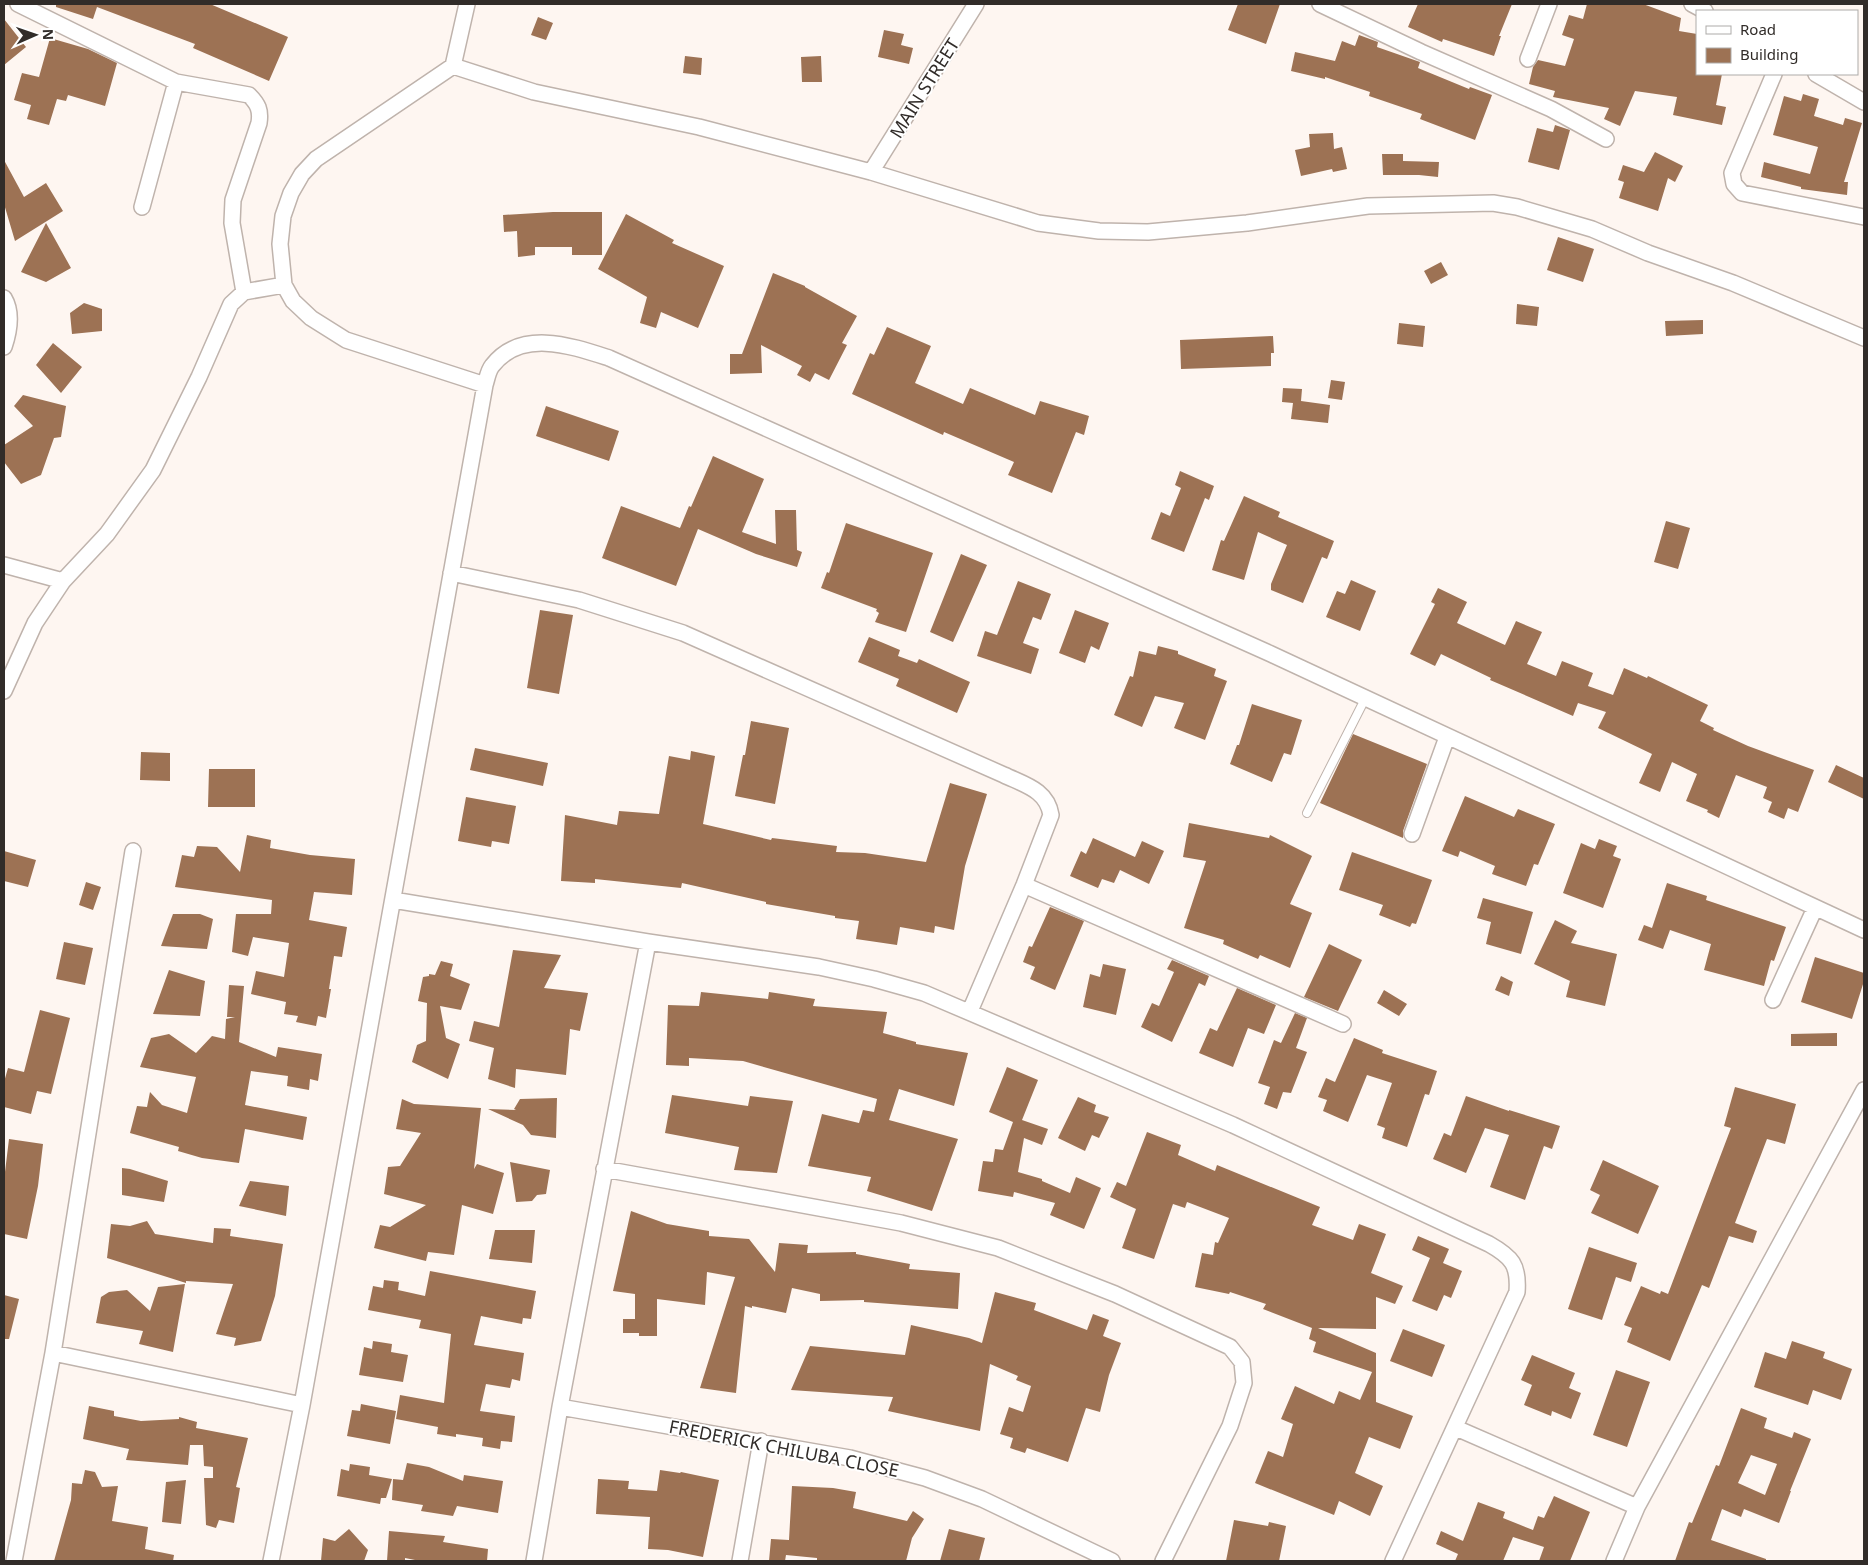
<svg xmlns="http://www.w3.org/2000/svg" width="1868" height="1565" font-family="'Noto Sans',sans-serif">
<rect width="100%" height="100%" fill="#fef6f1"/>
<path fill="#9d7254" fill-rule="evenodd" d="M56 4H210L288 37 269 81 193 48 195 44 97 7 93 19 56 7Z
M1238 4H1280L1266 44 1228 30Z
M1418 4H1512L1499 36H1501L1494 56 1443 39 1442 42 1408 27Z
M1587 4H1643L1681 18 1679 31 1697 34V74H1722L1716 105 1726 107 1722 125 1673 115 1677 97 1635 91 1620 126 1604 119 1609 108 1553 97 1555 91 1529 84 1533 67 1538 60 1565 66 1574 39 1562 35 1569 15 1583 19Z
M538 17 553 23 546 40 531 35Z
M4 19 26 47 4 65Z
M884 30 904 34 901 45 913 48 909 64 878 57Z
M1359 35 1378 42 1377 47 1420 62 1418 68 1469 89 1470 87 1492 95 1475 140 1420 119 1422 114 1369 96 1370 92 1325 77V79L1291 71 1295 52 1335 61 1342 41 1355 46Z
M50 38 88 49 117 63 105 106 68 95 66 101 57 99 49 125 27 119 31 105 14 100 22 73 39 77Z
M685 56 702 58 701 75 683 73Z
M821 56 822 82H802L801 57Z
M1803 94 1819 99 1814 116 1843 125 1845 118 1862 123 1844 182H1848L1847 195 1801 189V187L1761 177 1764 162 1810 174 1818 147 1773 135 1784 96 1801 101Z
M1555 125 1570 130 1559 170 1528 162 1537 128 1553 132Z
M1333 133 1334 149 1342 147 1347 169 1333 172 1332 169 1301 176 1295 150 1310 147 1309 134Z
M1655 152 1683 166 1675 182 1668 178 1658 211 1619 198 1624 182 1618 180 1623 165 1644 172Z
M1382 154H1403V161L1439 162 1438 177 1419 175H1383Z
M4 160 24 197 46 183 63 211 15 241 4 204Z
M553 212H602V255H572V247H535V255L518 257 517 231 504 232 503 215Z
M626 214 674 240 672 243 724 266 698 328 661 312 656 328 640 323 647 297 598 269Z
M46 223 71 268 46 282 21 272Z
M1558 237 1594 249 1583 282 1547 270Z
M1441 262 1448 275 1431 284 1424 271Z
M773 273 805 286V287L857 316 842 343 847 345 829 380 815 373 810 382 797 375 802 366 761 345 762 373 730 374V354H742Z
M84 303 102 309V331L72 334 70 313Z
M1517 304 1539 307 1537 326 1516 324Z
M1703 320V334L1666 336 1665 321Z
M1399 323 1425 326 1423 347 1397 344Z
M887 327 931 346 915 383 963 404 970 388 1035 415 1040 401 1089 416 1084 435 1076 432 1052 493 1008 475 1014 462 944 432 943 435 852 394 870 353 874 355Z
M1273 336 1274 353H1271V366L1181 369 1180 340Z
M53 343 82 367 61 393 36 365Z
M1331 380 1345 382 1342 400 1328 398Z
M1283 388 1302 389 1301 401 1330 405 1328 423 1291 419 1293 403 1282 402Z
M23 395 66 406 61 437 54 438 41 475 21 484 4 462V445L33 426 14 406Z
M546 406 619 431 609 461 536 436Z
M713 456 764 479 742 532 776 544 775 510H796L797 550 802 552 797 567 756 554 698 529 676 586 602 558 621 506 680 528 689 506 691 507Z
M1180 471 1214 486 1209 500 1205 498 1184 552 1151 539 1161 512 1170 516 1181 488 1175 485Z
M1244 496 1280 512 1278 517 1334 541 1327 559 1322 557 1303 603 1271 590V584L1287 545 1258 532 1244 580 1212 570 1221 540 1224 541Z
M1666 521 1690 528 1678 569 1654 562Z
M846 523 933 553 906 632 875 622 879 613 876 611 877 609 821 588 827 572 829 573Z
M961 554 987 565 953 642 930 632Z
M1351 580 1376 591 1360 631 1326 617 1337 591 1345 594Z
M1018 581 1051 594 1041 620 1033 617 1023 643 1039 649 1031 674 977 656 985 631 997 635Z
M1438 588 1467 602 1457 623 1505 645 1516 621 1542 632 1527 664 1556 676 1562 661 1593 673 1588 686 1613 695 1624 668 1647 678 1648 676 1708 705 1700 721 1714 728 1713 730 1748 746 1814 770 1798 812 1788 808 1784 819 1768 812 1772 802 1763 798 1767 787 1736 775 1719 818 1707 812 1708 810 1686 801 1697 774 1672 762 1660 792 1639 783 1652 754 1598 728 1606 712 1578 703 1573 716 1490 680 1491 678 1441 654 1435 666 1410 654 1435 604 1431 602Z
M540 610 573 615 559 694 527 688Z
M1075 610 1109 623 1099 650 1091 646 1085 663 1059 653Z
M869 637 900 650 898 656 917 663 919 659 970 682 957 713 896 686 899 679 858 662Z
M1158 646 1178 651V654L1216 669 1214 676 1227 681 1205 740 1174 728 1184 703 1155 696 1142 727 1114 715 1130 676 1133 677 1139 651 1156 655Z
M1252 704 1302 720 1291 755 1284 753 1272 782 1230 764 1237 745H1239Z
M751 721 789 728 775 804 735 796 743 755H745Z
M1353 734 1427 764 1403 831V838L1320 803Z
M475 748 548 763 543 786 470 770Z
M691 751 715 756 703 824 771 840 772 838 837 846 836 852 865 853 926 862 950 783 987 794 965 866 954 930 935 926 934 933 900 927 897 945 856 939 859 921 835 918V916L766 904V902L682 883 681 888 595 879V883L561 881 565 815 617 825 619 811 659 814 669 756 690 760Z
M141 752 170 753V781L140 780Z
M1836 765 1864 778V799L1828 782Z
M209 769H255V807H208Z
M1465 796 1514 817 1518 809 1555 824 1538 865 1534 864 1526 886 1492 874 1495 866 1460 851 1458 857 1442 851Z
M466 797 516 806 509 844 492 841 491 847 458 841Z
M1189 823 1269 838 1270 835 1312 856 1290 904 1312 913 1290 968 1260 955 1258 959 1223 944 1224 940 1184 928 1206 861 1183 857Z
M247 835 271 840 270 848 310 855 355 859 352 895 314 892 309 920 347 927 342 957 334 956 329 989H331L326 1018 318 1016 316 1026 296 1022 298 1016 284 1014 286 1002 251 994 256 971 284 977 289 943 253 937 248 956 232 952 236 914H271L272 900 175 887 182 855 194 857 197 846 217 847 240 872Z
M1093 838 1135 857 1142 841 1164 851 1149 884 1120 870 1114 883 1102 879 1098 888 1070 876 1081 851 1086 854Z
M1599 839 1617 846 1613 856 1621 859 1603 908 1563 893 1581 843 1595 849Z
M4 851 36 860 28 887 4 881Z
M1352 852 1432 880 1416 924 1412 923 1410 927 1379 915 1383 905 1339 890Z
M86 882 101 887 93 910 79 905Z
M1667 883 1707 896 1706 900 1786 927 1774 961 1771 960 1764 986 1704 970 1711 944 1670 930 1663 949 1638 940 1644 925 1652 928Z
M1483 898 1533 912 1521 954 1486 944 1491 922 1477 918Z
M1050 907 1084 921 1055 990 1030 979 1035 967 1023 962 1029 946 1032 947Z
M173 914H200L213 919 207 949 161 946Z
M1555 920 1577 931 1571 943 1617 954 1605 1006 1566 997 1570 981 1534 964Z
M64 942 93 948 85 985 56 979Z
M1329 944 1362 960 1338 1011 1304 997Z
M513 950 561 955 544 988 588 993 580 1031 570 1029 566 1075 516 1069 515 1088 488 1079 494 1048 469 1041 474 1021 499 1027Z
M1815 957 1864 973V981L1852 1019 1801 1002Z
M1172 960 1209 976 1205 986 1199 983 1172 1042 1141 1027 1152 1003 1159 1006 1174 972 1167 969Z
M441 961 453 964 450 976 470 984 461 1010 440 1006 446 1038 460 1044 448 1079 412 1062 417 1045 426 1041 427 1003 418 1001 423 977 429 976V974L435 975Z
M1103 964 1126 969 1116 1015 1083 1007 1090 974 1100 977Z
M169 970 205 981 200 1016 153 1014Z
M1501 976 1513 982 1509 996 1495 990Z
M229 985 244 986 239 1042 276 1057 278 1047 322 1054 318 1081 310 1079 309 1090 287 1086 288 1076 251 1071 245 1105 307 1117 303 1140 245 1129 239 1163 202 1158 178 1151 179 1147 130 1133 137 1106 147 1107 150 1092 162 1105 187 1113 196 1077 140 1067 151 1038 169 1034 196 1053 212 1036 225 1039 226 1019 235 1017H227Z
M1237 988 1276 1005 1264 1034 1248 1028 1233 1067 1199 1053 1210 1028 1217 1031Z
M1384 990 1407 1004 1399 1016 1377 1003Z
M701 992 768 999 769 992 815 999 813 1006 887 1012 883 1033 916 1042V1044L968 1053 954 1106 899 1089 889 1120 958 1139 932 1211 867 1191 871 1177 808 1166 822 1114 859 1123 863 1110 874 1112 877 1099 743 1061 689 1058V1066L666 1065 668 1005 699 1006Z
M40 1010 70 1018 51 1094 37 1091 31 1114 4 1107V1082L8 1068 24 1072Z
M1295 1013 1307 1018 1296 1048 1307 1052 1291 1093 1283 1092 1277 1109 1264 1104 1270 1087 1258 1083 1274 1040 1281 1043Z
M1837 1033V1046H1791V1034Z
M1354 1038 1383 1050 1382 1053 1437 1071 1429 1095 1425 1094 1407 1147 1382 1138 1385 1128 1377 1125 1392 1083 1367 1075 1348 1122 1323 1111 1327 1100 1318 1097 1326 1078 1335 1082Z
M1007 1067 1038 1080 1022 1120 1048 1129 1042 1145 1024 1138 1018 1172 1042 1179V1181L1070 1193 1076 1177 1101 1188 1084 1229 1050 1215 1055 1203 1014 1192 1013 1197 978 1191 983 1161 993 1162 995 1149 1003 1150 1013 1122 989 1112Z
M1735 1087 1796 1104 1785 1144 1767 1139 1735 1223 1757 1231 1753 1243 1729 1236 1709 1288 1702 1285 1670 1361 1627 1342 1632 1328 1624 1325 1641 1286 1660 1294 1661 1291 1668 1294 1731 1128 1724 1126Z
M672 1095 748 1106 750 1096 793 1101 777 1173 734 1170 739 1147 665 1133Z
M1466 1096 1509 1111V1110L1560 1126 1552 1149 1544 1146 1525 1200 1490 1187 1509 1135 1485 1128 1466 1173 1433 1159 1444 1133 1451 1136Z
M1078 1097 1096 1105 1094 1112 1109 1117 1099 1138 1092 1135 1085 1151 1058 1138Z
M557 1098 556 1138 531 1135 523 1125 488 1109 516 1110 514 1109 520 1099Z
M402 1099 414 1104 481 1108 474 1169 477 1164 504 1173 493 1214 462 1205 454 1255 428 1252 426 1261 374 1248 380 1225 390 1227 426 1205 384 1194 388 1167 400 1166 421 1133 396 1129Z
M1147 1132 1181 1145 1178 1155 1215 1171 1217 1165 1320 1207 1312 1225 1353 1240 1359 1224 1386 1234 1371 1273 1403 1286 1395 1304 1376 1297V1329L1318 1328 1376 1353V1402L1413 1416 1400 1449 1369 1437 1355 1473 1383 1486 1370 1516 1339 1501 1334 1515 1255 1483 1268 1451 1283 1457 1293 1424 1281 1419 1295 1386 1334 1404 1339 1391 1360 1400 1372 1372 1313 1352 1316 1342 1309 1339 1312 1328 1263 1309 1266 1304 1230 1292 1229 1294 1195 1287 1202 1253 1213 1255 1215 1242 1218 1243 1229 1218 1187 1202 1185 1208 1173 1204 1154 1259 1122 1248 1136 1209 1110 1197 1117 1182 1126 1186Z
M9 1139 43 1144 38 1186 27 1239 4 1234V1180Z
M1603 1160 1659 1186 1638 1234 1591 1213 1600 1195 1590 1190Z
M510 1162 550 1170 546 1194 537 1195 532 1201 516 1202Z
M122 1168 130 1169 168 1181 164 1202 122 1195Z
M250 1181 289 1186 286 1216 239 1206Z
M631 1211 667 1224 709 1231V1236L749 1239 775 1272 779 1243 808 1245 807 1253 856 1252V1254L910 1264 909 1269 960 1273 958 1309 864 1302V1300L820 1301V1294L792 1288 786 1313 752 1306V1308L745 1306 736 1393 700 1388 735 1277 707 1272 705 1305 657 1299V1336H639V1333H623V1319H635V1294L613 1291Z
M147 1221 155 1234 213 1243 214 1228 231 1229 230 1236 283 1244 275 1296 261 1341 234 1346 236 1338 216 1334 233 1284 186 1281V1283L107 1258 111 1224 130 1226Z
M495 1230H535L532 1263 489 1259Z
M1418 1236 1449 1249 1443 1263 1462 1271 1451 1298 1444 1295 1437 1311 1412 1301 1430 1258 1412 1250Z
M1589 1247 1637 1263 1631 1282 1616 1277 1602 1320 1568 1309Z
M430 1271 536 1291 531 1319 523 1318 522 1324 481 1316 474 1345 524 1353 520 1381 512 1379 510 1388 486 1384 480 1411 515 1416 512 1442 501 1441 500 1449 482 1446 483 1438 456 1434V1437L437 1434 438 1427 396 1419 400 1395 444 1403 451 1334 419 1328 421 1320 368 1310 373 1286 383 1288 384 1280 399 1282 398 1290 425 1296Z
M185 1284 173 1352 139 1344 143 1331 96 1323 101 1297 109 1292 127 1290 150 1311 158 1287Z
M995 1292 1036 1303 1034 1310 1087 1330 1093 1314 1109 1320 1103 1336 1121 1343 1109 1375 1100 1412 1086 1408 1068 1462 1027 1448 1025 1453 1010 1448 1013 1438 1000 1434 1009 1407 1023 1412 1031 1386 1016 1380 1018 1376 990 1364 980 1431 888 1411 893 1397 791 1390 810 1346 905 1355 911 1325 969 1338 982 1343Z
M4 1295 19 1299 9 1339H4Z
M1403 1329 1445 1345 1432 1377 1390 1361Z
M373 1341 392 1344 391 1352 408 1355 403 1382 359 1375 364 1347 372 1349Z
M1792 1341 1825 1352 1823 1358 1852 1369 1841 1400 1813 1390 1808 1405 1754 1387 1765 1352 1786 1359Z
M1532 1355 1575 1373 1569 1388 1581 1393 1571 1419 1552 1411 1551 1416 1524 1405 1532 1385 1521 1380Z
M1616 1370 1650 1382 1627 1447 1593 1435Z
M361 1404 396 1411 390 1444 347 1436 352 1410 360 1411Z
M89 1406 114 1411V1416L141 1421 179 1419V1417L197 1422 196 1428 248 1438 236 1487 240 1488 234 1523 219 1520 216 1528 206 1525 204 1478H213V1467L204 1466 203 1445H190L188 1465 126 1460 129 1449 83 1439Z
M1741 1408 1767 1418 1764 1428 1792 1438 1794 1432 1811 1439 1790 1491H1791L1779 1523 1744 1509 1741 1517 1722 1509 1711 1540 1766 1559V1561H1675L1689 1522 1692 1523 1716 1465 1719 1466ZM1751 1455 1777 1464 1765 1495 1738 1483Z
M407 1463 429 1467 463 1481 464 1475 503 1481 498 1513 457 1506 453 1516 421 1511 423 1505 392 1500 393 1479 403 1480Z
M350 1464 370 1467 369 1475 392 1479 386 1498H381L380 1504 337 1496 341 1469 349 1471Z
M85 1470 95 1472 102 1487 118 1486 112 1521 148 1527 145 1549 174 1555 173 1561H54L71 1500 72 1483 82 1484Z
M660 1470 680 1473 681 1472 719 1480 703 1557 668 1550 648 1549 650 1517 596 1514 598 1479 629 1481 628 1489 657 1491Z
M186 1480 181 1524 162 1522 166 1482Z
M792 1486 833 1488 856 1492 853 1508 907 1521 913 1511 924 1519 912 1538 906 1561H817V1558L786 1555 785 1561H769L771 1539 789 1540Z
M1554 1496 1590 1512 1570 1561H1539L1544 1547 1513 1537 1503 1561H1455L1458 1554 1436 1544 1441 1531 1463 1541 1478 1502 1505 1512 1503 1518 1533 1530 1538 1516 1544 1518Z
M1234 1520 1268 1526 1269 1522 1286 1526 1279 1561H1226Z
M349 1529 368 1550 364 1561H321L323 1538 335 1541Z
M949 1529 985 1538 979 1561H940Z
M389 1531 445 1536 443 1542 488 1549 487 1561H420L405 1558V1561H387Z"/>
<g fill="none" stroke-linecap="round" stroke-linejoin="round">
<defs>
<path id="service" d="M1307 813 1365 699"/>
<path id="minor" d="M18 4 176 82 249 95C258 104 261 110 259 123L233 200 232 223 244 292
M467 4 453 66 316 159 302 174 291 193 283 216 280 244 284 285 293 301 311 318 346 340 485 385
M1320 4 1421 52 1551 109 1606 139
M1692 4 1705 11
M1528 59 1549 4
M453 66 534 92 699 127 871 172 1038 223 1099 231 1148 232 1247 223 1368 206 1493 203 1517 207 1592 229 1648 253 1733 283 1864 338
M1774 74 1732 173 1734 184 1742 193 1864 217
M1816 74 1864 102
M871 172 976 4
M142 207 176 82
M4 298C13 313 9 332 4 347
M4 565 63 581 107 534 153 470 199 377 231 304 244 292 284 285
M451 573 579 600 683 633 1004 775C1025 785 1047 790 1051 815L1024 885 970 1011
M4 691 35 623 63 581
M1412 834 1447 737
M1024 885 1343 1024
M393 900 648 942 819 967 874 979 924 993 1233 1125 1489 1244C1512 1257 1519 1265 1517 1292L1393 1561
M1773 1000 1815 908
M604 1169 901 1223 998 1248 1115 1294 1230 1347 1242 1362 1244 1383 1230 1426 1163 1561
M53 1353 302 1405
M560 1407 850 1458 925 1478 982 1499 1112 1561
M1456 1428 1637 1507
M14 1561 53 1353 133 851
M271 1561 302 1405 485 385C487 379 488 371 492 366 521 328 572 346 609 358L1271 654 1864 930
M534 1561 560 1407 648 942
M740 1561 761 1441
M1614 1561 1637 1507 1864 1090"/>
</defs>
<use href="#service" stroke="#bfb3ac" stroke-width="10"/>
<use href="#minor" stroke="#bfb3ac" stroke-width="18"/>
<use href="#service" stroke="#fff" stroke-width="8"/>
<use href="#minor" stroke="#fff" stroke-width="15"/>
</g>
<g text-anchor="middle" dominant-baseline="central" stroke-width="4" stroke-linejoin="round" paint-order="stroke">
<g font-size="18" fill="#312c29" stroke="#fff">
<text transform="translate(924 88) rotate(-58)">MAIN STREET</text>
<text transform="translate(784 1448) rotate(11)">FREDERICK CHILUBA CLOSE</text>
</g>
</g>
<rect width="1868" height="1565" fill="none" stroke="#312c29" stroke-width="10"/>
<rect x="1696" y="10" width="162" height="65" fill="#ffffff" stroke="#adaba9"/>
<rect x="1706" y="26" width="25" height="8" fill="#ffffff" stroke="#adaba9"/>
<text x="1740" y="35" font-size="15" fill="#312c29">Road</text>
<rect x="1706" y="48" width="25" height="15" fill="#9d7254" stroke="#adaba9"/>
<text x="1740" y="60" font-size="15" fill="#312c29">Building</text>
<g transform="translate(35 35) rotate(88)" stroke="#ffffff" stroke-width="4" paint-order="stroke">
<path d="M0-4L9 19L0 12L-9 19Z" fill="#312c29"/>
<text y="-8" font-size="14" font-weight="bold" text-anchor="middle" fill="#312c29">N</text>
</g>
</svg>
